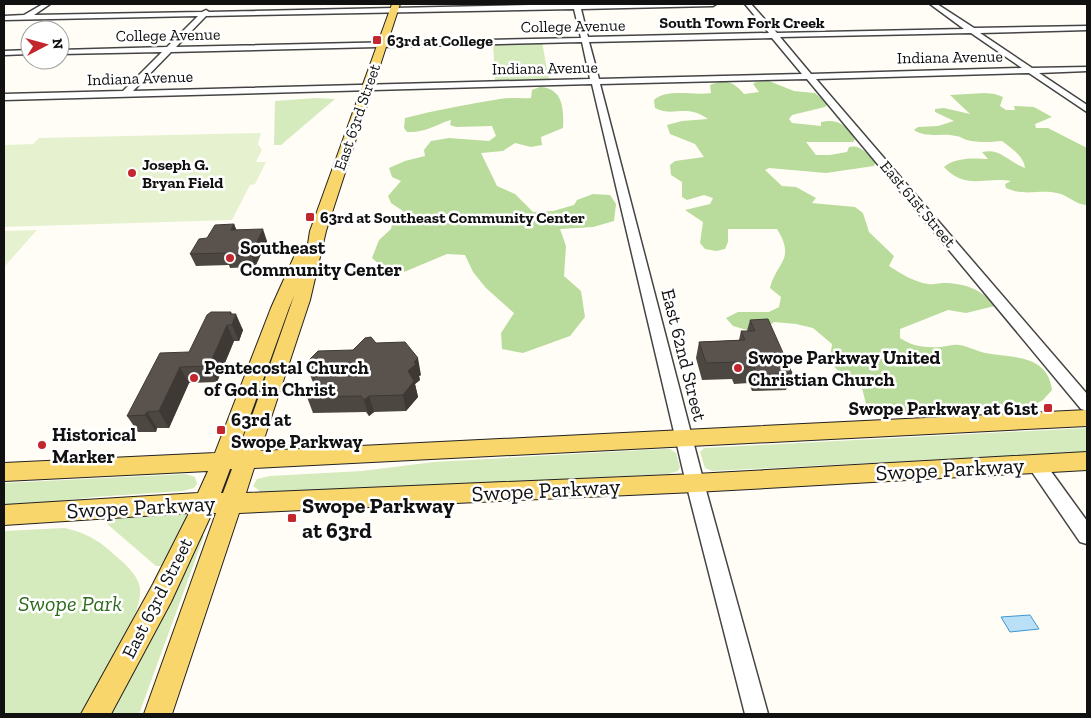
<svg xmlns="http://www.w3.org/2000/svg" width="1091" height="718" font-family="'Zilla Slab',serif">
<rect width="100%" height="100%" fill="#fffdf5"/>
<path fill="#d5ebbd" d="M542 42 549 80 495 82 493 43Z
M316 98 335 99 281 145H274L275 101Z
M1087 428V452L712 471 705 468 700 452 704 448Z
M662 449H670L676 453 680 467 678 471 668 474 279 493 261 492 253 486 257 479 270 476 362 471 434 462Z
M186 474 195 477 197 484 194 488 183 491 94 497 4 508V483Z
M183 513 186 514V518L164 563 161 566H156L106 523V519L110 517Z
M65 528C89 534 100 541 118 558 127 565 138 576 140 588 143 617 98 686 84 714H4V531Z
M197 536H204L139 714H108Z"/>
<path fill="#b9dc9c" d="M769 81 794 91 815 93 828 104 825 107 792 115 789 119 792 123 821 126V122C838 118 846 125 855 139L853 142H806L816 155H830L847 152 849 147C861 144 866 154 876 161L874 166 826 173 769 168 765 170 782 186 796 187 816 198 812 203 855 207 863 213 869 232 894 256 889 266C900 273 914 282 928 284 933 285 938 283 943 283 964 283 982 289 995 306L966 313 948 310 900 329V338C912 346 924 348 940 347 946 347 953 344 959 345 968 346 976 351 985 353 1012 358 1048 354 1052 390L1043 400 1027 409 1007 411H932L910 415H897L881 412 866 404 861 384C850 379 832 371 830 357 830 353 832 348 832 344L813 328 796 324 774 322 768 327 747 330 733 326 726 318 738 312H769L779 307 781 297 770 288C777 261 796 260 777 229H728V242L725 249 716 251 705 249 700 243 703 222 685 210 710 204 713 198 704 195 687 200 682 197V182L671 175 670 165 675 161 704 157 695 144 670 134 667 125 682 121 708 119C685 103 674 118 655 108L654 100C667 88 694 96 711 93L710 85C726 79 733 81 744 94L759 92 753 84 756 82Z
M540 87C563 88 564 109 563 128L541 137 542 145 531 147 515 143 503 151 481 153 497 186 515 194 533 212 553 211 574 205 577 200 593 194 610 195 616 204 614 221 593 227 560 229 566 246 564 276 581 291 585 317 570 336 523 353 502 349 501 333 514 313 486 288 473 272 465 255 447 254 404 272 381 266 372 258 379 240 391 229 394 217 403 211 391 203 388 196 401 181 392 177 389 168 405 161 425 156 424 150 431 141 449 138 489 141 496 136 492 126 456 127 450 125 451 120C434 125 426 133 407 132L404 128 405 118C437 110 468 104 500 99 510 97 521 99 531 98L532 90Z
M985 93 995 94 1003 97 1000 106 1006 110H1015L1014 106 1034 107 1052 117 1035 124 1036 128H1048L1087 148V205C1076 205 1068 195 1057 193 1038 189 1026 197 1006 188L1005 184 1011 181C986 176 966 191 944 167 955 157 975 158 988 159L982 152C1001 148 1008 162 1025 168 1024 156 1011 148 1002 141 991 142 979 143 967 140 963 139 960 136 956 136 942 132 927 139 914 130L918 127 938 126 954 121 935 112V109L944 108 970 114 950 95Z"/>
<path fill="#e6f2cf" d="M261 133 258 144 262 150 256 162H266L255 184 250 185 232 220 4 227V145L33 144 39 138Z
M37 230 4 267V231Z"/>
<path fill="#b9e0f7" stroke="#3f96cf" d="M1030 615 1039 629 1010 632 1001 617Z"/>
<g fill="none" stroke-linecap="round" stroke-linejoin="round">
<defs>
<path id="minor" d="M43 4H50L34 15 202 12 206 10 209 12 573 4H716L713 6 581 9 588 37 769 33 745 4H751L777 33 964 29 930 4H937L974 28 1087 26V30L980 33 1032 68 1087 67V71L1039 73 1087 105V112L1029 73 816 79 1087 394V411L1081 409 807 79 600 84 704 483 768 714H745L686 483 592 84 4 100V94L123 91 162 52 60 54V50L167 47 198 16 4 20V16L24 15ZM574 9 581 38 176 47 206 16ZM971 33 1022 68 811 74 780 37ZM772 38 802 74 599 79 589 42ZM582 42 590 79 133 91 171 52Z
M30 50V54L4 55V51Z
M1036 457 1042 459 1087 521V544L1080 542 1030 469 1027 464 1030 459Z"/>
<path id="major" d="M392 4H400L326 231 310 300 260 451 1087 410V426L254 468 246 493 695 474 1087 452V470L695 492 239 513 172 714H144L216 513H212L171 602 111 714H81L153 584 189 513 4 525V505L198 493 208 471 4 481V463L215 453 271 308 298 248 301 245 308 244 310 231ZM294 296 253 413 237 452 289 308ZM230 469H232L223 493H221Z"/>
</defs>
<use href="#minor" stroke="#444" stroke-width="3"/>
<use href="#major" stroke="#222" stroke-width="2"/>
<use href="#minor" fill="#fff" fill-rule="evenodd"/>
<use href="#major" fill="#f9d66b" fill-rule="evenodd"/>
</g>
<path fill="#4d4742" d="M234 224 236 230 267 241 255 267 230 268 229 265 196 266 190 254Z
M232 314 243 330 239 341H234L217 382 189 383 169 428H157L156 432H138L127 416 189 352Z
M750 320 792 373 786 390 752 391 749 383 734 384 732 379 702 380 696 358 699 342 739 340 741 331H747Z
M353 350 421 375 419 376 420 380 415 384 418 397 406 411 374 412 369 416 366 412 313 413 307 397 316 387 312 380 306 363Z"/>
<path fill="#3f3936" d="M234 224 239 236 231 230Z
M263 229 267 241 255 267 251 255Z
M231 312 234 319 236 314 243 330 239 341 232 325 230 314Z
M227 325 234 341 217 382 209 366Z
M418 358 421 375 419 376 420 380 415 384 418 397 406 411 403 395 408 371 414 362Z
M180 367 189 383 169 428 159 411Z
M369 396 374 412 369 416 364 400Z
M147 412 157 428 156 432 145 415Z"/>
<path fill="#5a524d" stroke="#3f3936" d="M234 224 231 230 263 229 251 255 225 256 227 253 190 254 199 239 207 238 215 225Z
M211 312H231L230 314H236L232 325H227L209 366 180 367 159 411 147 412 145 415 127 416 160 353 189 352 207 315Z
M768 319 792 373 757 375 754 367H739L737 362 706 363 699 342 745 340 741 331H755L750 320Z
M371 337 376 343 405 342 418 358 414 362 416 364 408 371 414 381 403 395 369 396 364 400 361 396 307 397 318 385 306 363 318 351 353 350 365 338Z"/>
<g fill="#c4262e" stroke="#fff" stroke-width="2">
<rect x="372" y="35" width="10" height="10" rx="2.5"/>
<circle cx="132" cy="173" r="5"/>
<rect x="305" y="212" width="10" height="10" rx="2.5"/>
<circle cx="230" cy="258" r="5"/>
<circle cx="738" cy="368" r="5"/>
<circle cx="194" cy="378" r="5"/>
<rect x="1043" y="403" width="10" height="10" rx="2.5"/>
<rect x="216" y="425" width="10" height="10" rx="2.5"/>
<circle cx="42" cy="445" r="5"/>
<rect x="287" y="513" width="10" height="10" rx="2.5"/>
</g>
<g text-anchor="middle" dominant-baseline="central" stroke-width="5" stroke-linejoin="round" paint-order="stroke">
<g font-size="16" font-weight="bold" fill="#111" stroke="#fff">
<text x="742" y="22">South Town Fork Creek</text>
</g>
<g font-size="16" fill="#111" stroke="#fff">
<text transform="translate(573 26) rotate(-1)">College Avenue</text>
<text transform="translate(168 35) rotate(-1)">College Avenue</text>
<text transform="translate(950 57) rotate(-1)">Indiana Avenue</text>
<text transform="translate(545 68) rotate(-1)">Indiana Avenue</text>
<text transform="translate(140 78) rotate(-2)">Indiana Avenue</text>
<text transform="translate(357 117) rotate(-71)">East 63rd Street</text>
<text transform="translate(918 204) rotate(50)">East 61st Street</text>
</g>
<g font-size="16" font-weight="bold" fill="#111" stroke="#fff" text-anchor="start">
<text x="387" y="40">63rd at College</text>
<text x="142" y="164">Joseph G.<tspan x="142" dy="18">Bryan Field</tspan></text>
<text x="320" y="217">63rd at Southeast Community Center</text>
</g>
<g font-size="19" font-weight="bold" fill="#111" stroke="#fff" text-anchor="start">
<text x="240" y="247">Southeast<tspan x="240" dy="22">Community Center</tspan></text>
<text x="748" y="357">Swope Parkway United<tspan x="748" dy="22">Christian Church</tspan></text>
<text x="204" y="367">Pentecostal Church<tspan x="204" dy="22">of God in Christ</tspan></text>
<text x="1038" y="408" text-anchor="end">Swope Parkway at 61st</text>
<text x="231" y="419">63rd at<tspan x="231" dy="22">Swope Parkway</tspan></text>
<text x="52" y="434">Historical<tspan x="52" dy="22">Marker</tspan></text>
</g>
<g font-size="19" fill="#111" stroke="#fff">
<text transform="translate(684 355) rotate(76)">East 62nd Street</text>
<text transform="translate(157 598) rotate(-63)">East 63rd Street</text>
</g>
<g font-size="22" fill="#111" stroke="#fff">
<text transform="translate(950 469) rotate(-3)">Swope Parkway</text>
<text transform="translate(546 490) rotate(-3)">Swope Parkway</text>
<text transform="translate(141 507) rotate(-3)">Swope Parkway</text>
</g>
<g font-size="22" font-weight="bold" fill="#111" stroke="#fff" text-anchor="start">
<text x="302" y="505">Swope Parkway<tspan x="302" dy="25">at 63rd</tspan></text>
</g>
<g font-size="22" font-style="italic" fill="#2f6b1f" stroke="#fff">
<text x="70" y="603">Swope Park</text>
</g>
</g>
<rect width="1091" height="718" fill="none" stroke="#111111" stroke-width="10"/>
<g transform="translate(45 45) rotate(84)"><circle r="24" fill="#ffffff" stroke="#a0a0a0"/>
<path d="M0-4L9 19L0 12L-9 19Z" fill="#c4262e"/>
<text y="-8" font-size="14" font-weight="bold" text-anchor="middle" fill="#111111">N</text>
</g>
</svg>
